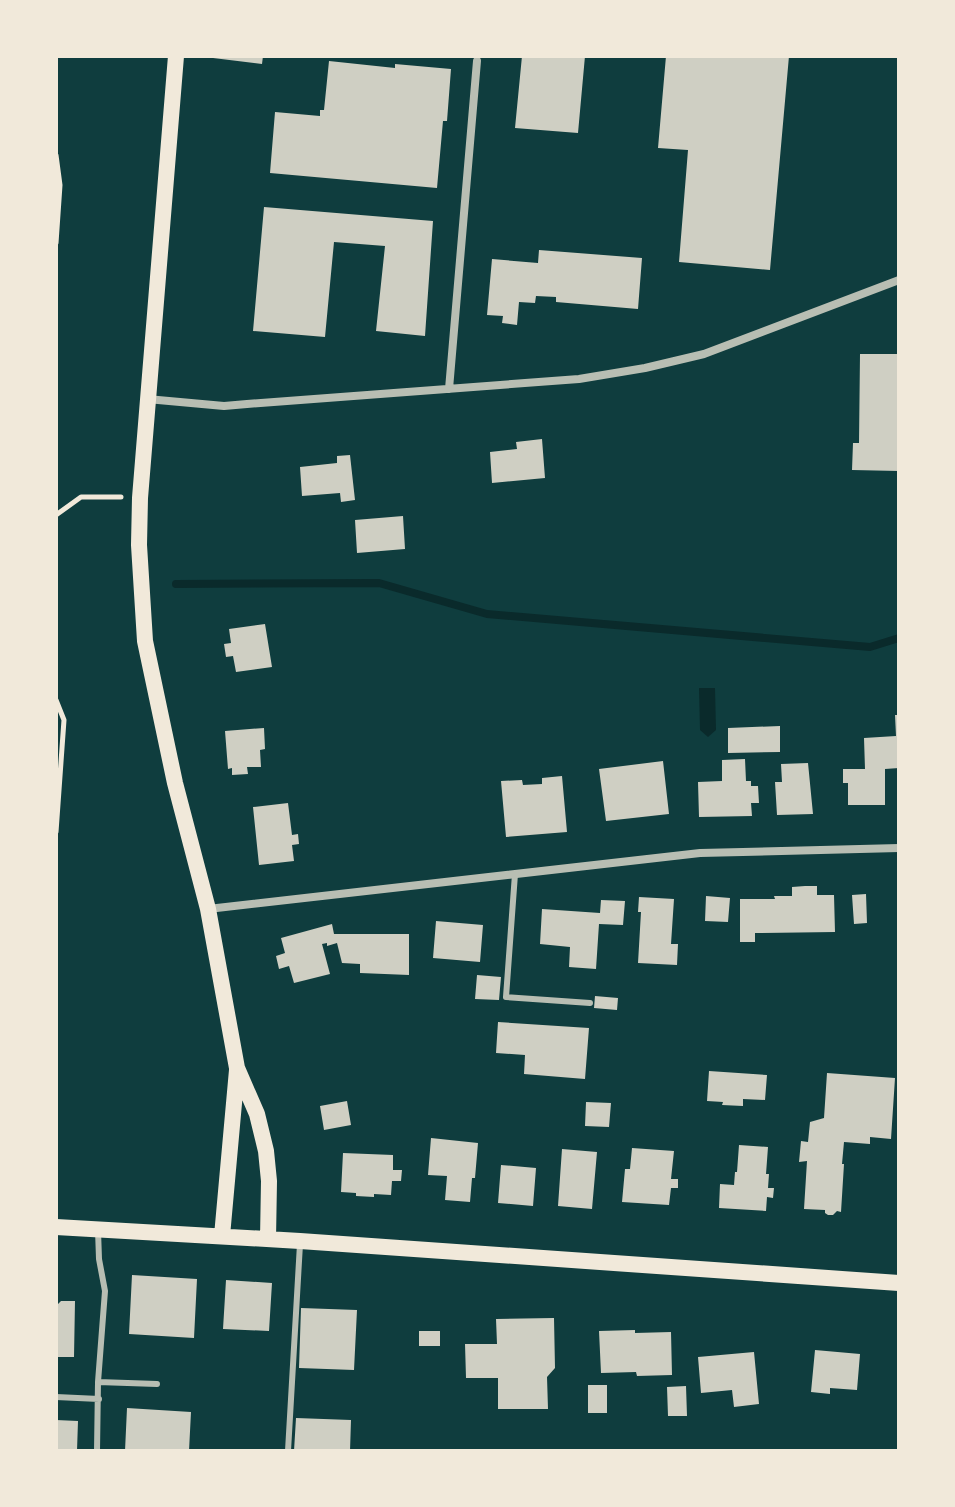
<svg xmlns="http://www.w3.org/2000/svg" width="955" height="1507" font-family="Barlow,sans-serif">
<rect width="100%" height="100%" fill="#0f3d3e"/>
<path fill="#0a2a2b" d="M699 688H715L716 730 708 737 700 730Z"/>
<g fill="none" stroke-linecap="round" stroke-linejoin="round">
<path stroke="#0a2a2b" stroke-width="8" d="M176 584 379 583 487 614 870 647 899 638"/>
</g>
<path fill="#cfcfc3" d="M213 56H263L262 64 213 58Z
M522 56H585L578 133 515 128Z
M666 56H789L770 270 679 262 688 150 658 148Z
M329 61 395 68V64L451 69 447 121H443L437 188 270 173 275 112 320 116V110H324Z
M264 207 433 221 425 336 376 331 385 246 334 242 325 337 253 331Z
M539 250 642 258 638 309 556 302V297L536 296 535 303 519 302 517 325 502 323 503 316 487 315 492 259 538 263Z
M860 354H899V471L852 470 853 443H859Z
M542 439 545 478 492 483 490 452 517 449 516 442Z
M350 455 355 500 341 502 340 493 302 496 300 467 337 463V456Z
M403 516 405 549 357 553 355 520Z
M265 624 272 667 236 672 233 656 226 657 224 644 231 643 229 629Z
M895 715H899V768L885 769V805H848V783H843V769H865L864 738 896 736Z
M780 726V752L728 753V728Z
M264 728 265 749 260 750 261 767H247L248 774 232 775V768L228 769 225 731Z
M745 759 746 781H751V786H758L759 803H751L752 816 699 817 698 782 722 781V760Z
M663 761 669 814 606 821 599 769Z
M808 763 813 814 777 815 775 782H782L781 764Z
M562 776 567 832 506 837 501 781 522 780 523 785 542 784V778Z
M288 803 292 835 298 834 299 844 292 845 294 861 259 865 253 807Z
M805 886H817V895H834L835 932 755 933V942H740V899H775L774 896H792V887Z
M866 894 867 923 854 924 852 895Z
M706 896 730 898 728 922 705 921Z
M639 897 674 899 671 944H678L677 965 638 963 641 912H638Z
M601 900 625 901 623 925 599 924 596 969 569 967 570 947 540 944 542 909 600 913Z
M436 921 483 925 480 962 433 958Z
M332 924 334 934H409V975L360 973V964L342 963 337 943 327 946V943L322 944 330 974 294 983 289 966 279 969 276 956 285 953 281 938Z
M477 975 501 977 499 1000 475 999Z
M595 996 618 998 617 1010 594 1008Z
M498 1022 589 1028 585 1079 524 1074 525 1055 496 1053Z
M709 1071 767 1075 765 1100 743 1099V1106L722 1105 723 1102 707 1101Z
M827 1073 895 1078 891 1139 870 1137V1144L844 1142 842 1164H844L841 1212 837 1211 833 1215H828L825 1213V1210L804 1209 807 1161 799 1162 801 1141 808 1142 810 1122 824 1118Z
M347 1101 351 1125 324 1130 320 1106Z
M586 1102 611 1103 609 1127 585 1126Z
M431 1138 478 1143 475 1178H472L470 1202 445 1200 447 1176 428 1175Z
M739 1145 768 1147 766 1174H769L768 1188H774L773 1198 767 1197 766 1211 719 1208 720 1184 734 1185 735 1172H737Z
M632 1148 674 1151 671 1179H678V1188H671L669 1205 622 1202 625 1169H630Z
M562 1149 597 1152 592 1209 558 1206Z
M343 1153 393 1155V1170H402L401 1181H392L391 1195 374 1194V1197L356 1196V1193L341 1192Z
M501 1165 536 1168 533 1206 498 1203Z
M132 1275 197 1279 194 1338 129 1334Z
M226 1280 272 1283 269 1331 223 1329Z
M61 1301H75L74 1357H56V1306Z
M301 1308 357 1310 354 1370 299 1368Z
M554 1318 555 1368 547 1377 548 1409H498V1378H466L465 1344H497L496 1319Z
M635 1330V1333L671 1332 672 1375 637 1376 636 1372 601 1373 599 1331Z
M419 1331H440V1346H419Z
M815 1350 860 1354 857 1390 830 1388V1394L811 1392Z
M754 1352 759 1404 734 1407 732 1390 701 1393 698 1357Z
M588 1385H607V1413H588Z
M686 1386 687 1416H668L667 1387Z
M127 1408 191 1412 189 1451H125Z
M296 1418 351 1420 350 1451H294Z
M56 1420 78 1421 77 1451H56Z"/>
<g fill="none" stroke-linecap="round" stroke-linejoin="round">
<path stroke="#f1e9da" stroke-width="5" d="M56 155 60 185
M56 185H60L56 243
M56 515 81 497H121
M56 700 64 720 56 832"/>
<path stroke="#b8beb3" stroke-width="6" d="M515 874 506 997 590 1003
M98 1382 157 1384
M56 1397 99 1399
M97 1451 98 1382 105 1291 99 1259 98 1230
M288 1451 300 1244"/>
<path stroke="#b8beb3" stroke-width="8" d="M449 389 477 61
M147 399 224 406 247 404 579 379 645 368 704 354 899 280
M208 909 700 853 899 848"/>
<path stroke="#f1e9da" stroke-width="16" d="M176 56 140 498 139 545 145 641 175 783 208 909 237 1068 257 1114 266 1151 269 1181 268 1239
M56 1227 300 1241 899 1283
M222 1236 237 1070"/>
</g>
<rect width="955" height="1507" fill="none" stroke="#f1e9da" stroke-width="116"/>
</svg>
